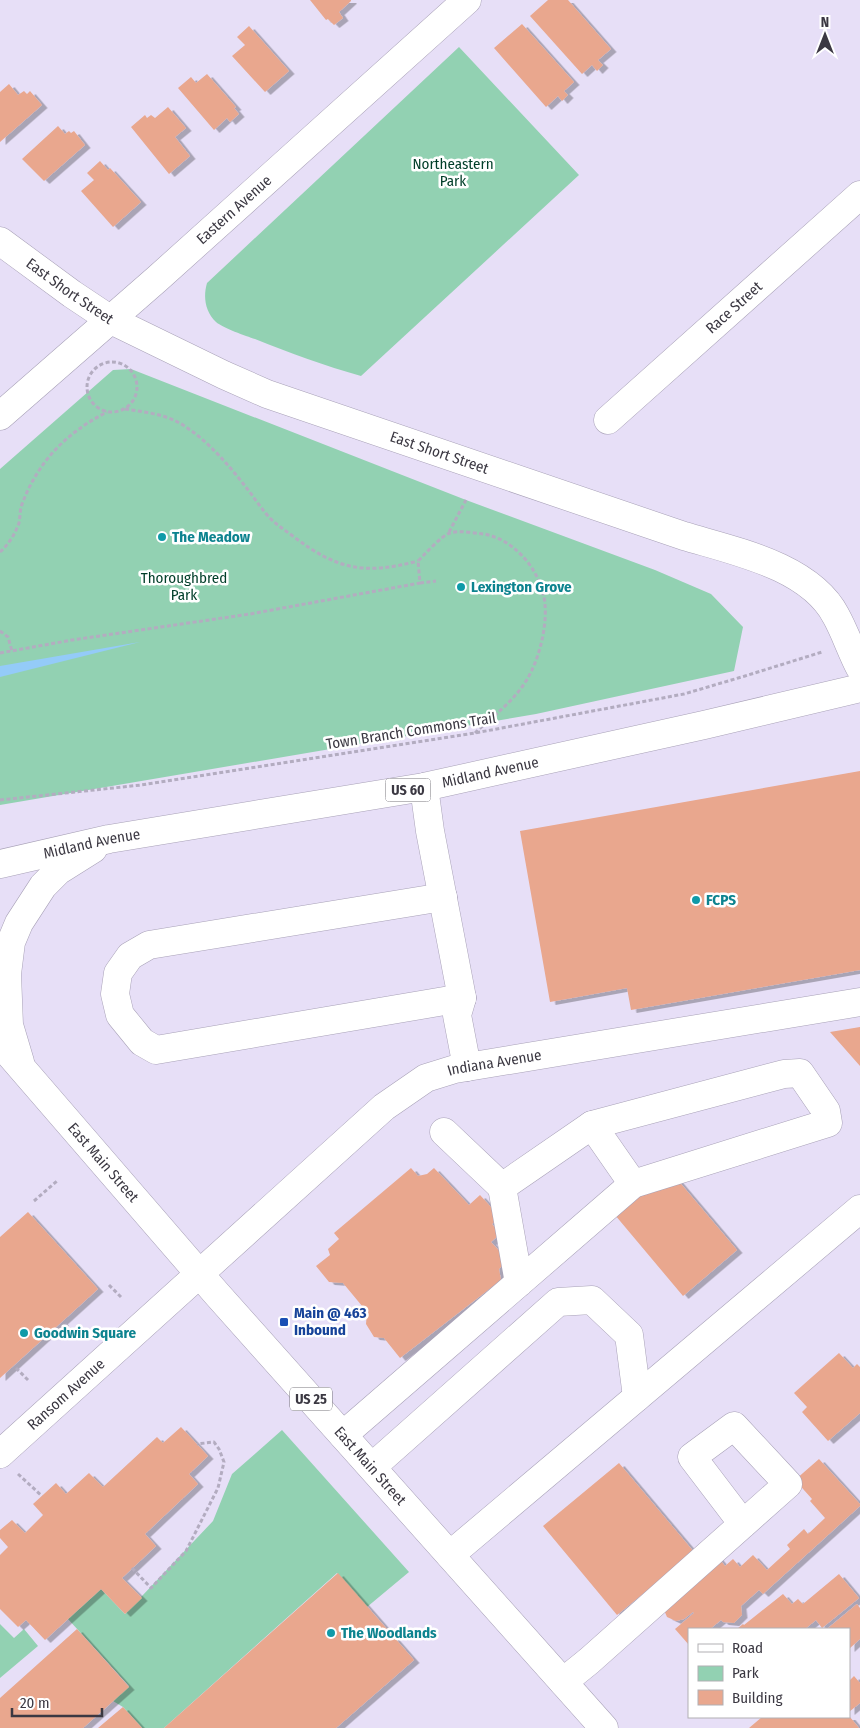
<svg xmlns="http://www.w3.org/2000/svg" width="860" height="1728" font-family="'Fira Sans Condensed',sans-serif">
<defs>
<filter id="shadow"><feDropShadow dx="5.5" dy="3" stdDeviation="0" flood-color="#0004"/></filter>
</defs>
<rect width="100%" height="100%" fill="#e7dff7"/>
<path fill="#92d1b2" d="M459 47 579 175 361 376C325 366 290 353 255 339 246 336 223 328 216 322 205 311 203 297 207 283Z
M131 369 466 500 655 570 711 594 743 627 734 671 536 714 0 805V469L113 370Z
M282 1430 409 1572 367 1607 337 1573 164 1728H142L123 1707 113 1701 129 1686 68 1619 101 1589 125 1614 213 1521 232 1474Z
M0 1624 14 1638 24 1629 38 1646 0 1678Z"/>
<path fill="#94cbf8" d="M140 642 0 677V666Z"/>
<path fill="#e9a78e" filter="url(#shadow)" d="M310 0H351V1L339 12 343 18 334 25 328 19 326 20Z
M548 0H568L611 49 598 60 603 65 597 71 592 65 582 74 530 16Z
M522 24 574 82 564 91 568 95 562 101 558 96 546 107 494 48Z
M249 26 289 71 265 92 232 56 245 45 237 37Z
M207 74 236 107 234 108 239 114 230 122 227 118 214 130 178 88 191 77 196 83Z
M9 84 18 95 24 91 27 94 30 91 42 105 0 142V92Z
M168 107 186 128 175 137 190 156 169 174 131 127 145 115 147 118 151 115 155 118Z
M58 126 65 134 69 131 71 133 74 131 85 145 44 181 22 159Z
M100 161 108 170 110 168 141 202 113 227 81 191 94 180 87 173Z
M860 771V970L631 1010 627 988 550 1002 520 831Z
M860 1027V1066L830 1032Z
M411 1168 418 1176 427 1174 434 1168 469 1205 480 1195 500 1217 492 1224 500 1234 491 1242 508 1260 499 1269 501 1280 400 1358 384 1338 374 1337 366 1324 367 1312 343 1283 329 1282 316 1266 330 1255 328 1249 339 1239 334 1233Z
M676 1178 737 1250 683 1296 615 1215 640 1195Z
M28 1212 98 1289 0 1378V1237Z
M839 1353 853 1368 857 1364 860 1367V1413L828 1441 802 1412 807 1407 794 1393Z
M181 1427 208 1456 189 1474 198 1484 145 1534 156 1546 122 1578 142 1598 125 1614 101 1589 45 1640 26 1620 18 1627 0 1609V1555L8 1547 0 1538V1530L12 1520 25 1533 43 1515 33 1504 56 1483 66 1494 89 1473 103 1487 157 1437 163 1443Z
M819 1459 860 1504V1506L763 1594 759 1590 741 1606 742 1615 734 1623 723 1622 721 1620 710 1629H689V1645L675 1629 694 1613 693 1612 684 1619 676 1621 667 1617 664 1610 716 1555 725 1566 733 1559 740 1567 753 1555 767 1570 790 1549 787 1545 804 1529 808 1534 825 1518 810 1501 812 1499 795 1480Z
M619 1463 694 1552 617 1615 543 1526Z
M338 1573 414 1660 336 1728H164Z
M839 1574 859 1598 822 1628 816 1620 805 1629H737L743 1624 744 1625 783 1594 792 1604 798 1599 803 1604Z
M857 1604 860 1608V1639L849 1649V1629H827Z
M77 1629 129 1687 83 1728H0V1698Z
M854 1676 860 1683V1703L849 1712V1681Z
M123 1707 142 1728H98Z
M762 1717H850L859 1728H749Z"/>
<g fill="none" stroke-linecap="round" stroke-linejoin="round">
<defs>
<g id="minor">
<path id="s1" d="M0 416 157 279 467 0"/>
<path id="s2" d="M608 420 860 195"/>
<path d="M424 787 430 831 462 998 457 1015 467 1067"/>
<path d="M443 897 149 945 130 956 118 973 115 994 120 1015 142 1042 156 1050 462 998"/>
<path d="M592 1125 633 1184"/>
<path d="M444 1132 502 1187"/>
<path d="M343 1435 633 1184 828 1123 826 1111 800 1073 784 1074 592 1125 502 1187 519 1283"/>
<path id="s3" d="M0 1454 384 1107 426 1078 455 1069 860 1002"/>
<path d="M372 1467 558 1302 592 1300 629 1335 637 1397"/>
<path d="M450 1555 860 1209"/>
<path d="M563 1682 589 1661 788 1484 734 1426 692 1457 743 1524"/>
</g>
<g id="major">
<path id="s4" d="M0 241 72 294 111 320 224 375 267 394 684 536C734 551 810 566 836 616 845 632 851 651 860 668"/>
<path id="s5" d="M0 864 109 839 424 787 704 725 860 688"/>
<path id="s6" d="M0 1043 216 1293 604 1728"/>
<path d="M20 1062 9 1025 7 974 11 942 19 923 43 886 58 871 93 849"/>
</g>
</defs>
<use href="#minor" stroke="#a8a1b7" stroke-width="29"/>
<use href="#major" stroke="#a8a1b7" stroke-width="29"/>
<path stroke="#b3acc0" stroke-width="3" stroke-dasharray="4 2.5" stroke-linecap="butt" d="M87 387a25 25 0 1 1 50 0a25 25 0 1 1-50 0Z
M125 409C145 412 165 414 183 425 211 443 232 469 252 495 257 502 262 509 268 516 276 525 285 530 294 537 338 570 365 575 418 561
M449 532 466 500
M0 552C9 544 15 534 19 523 20 518 20 512 21 507 37 462 66 433 107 412
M420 583 436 581
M0 631 8 637 12 651
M0 653 72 640 250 614 420 583 418 561C425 554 441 536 450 533 460 530 473 533 484 534 512 539 536 565 543 593 550 618 540 659 526 681 513 702 493 716 475 733
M0 800 141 785 475 733 684 694 745 676 822 652
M34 1201 57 1181
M109 1285 121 1297
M65 1324 78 1336
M16 1368 29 1381
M18 1474 42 1496
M132 1568 151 1588 186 1551 218 1488 224 1462 219 1449 214 1442 197 1444"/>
<use href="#minor" stroke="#fff" stroke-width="28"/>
<use href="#major" stroke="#fff" stroke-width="28"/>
</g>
<g fill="#0f9aa8" stroke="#fff" stroke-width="2">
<circle cx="162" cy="537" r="5"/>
<circle cx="461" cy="587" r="5"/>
<circle cx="696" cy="900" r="5"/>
<circle cx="24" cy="1333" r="5"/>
<circle cx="331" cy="1633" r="5"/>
</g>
<rect fill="#1a4fb4" stroke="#fff" stroke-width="2" x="279" y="1317" width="10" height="10" rx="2.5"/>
<g text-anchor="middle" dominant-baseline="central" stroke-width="5" stroke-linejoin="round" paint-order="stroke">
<g fill="#fff" stroke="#76747b" stroke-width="1">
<rect x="385.5" y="778.5" width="45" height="23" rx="4"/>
<rect x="290" y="1387.5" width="42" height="23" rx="4"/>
</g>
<g font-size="14" font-weight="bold" fill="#3b3842">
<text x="408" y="790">US 60</text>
<text x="311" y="1399">US 25</text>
</g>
<g font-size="15" fill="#003e29" stroke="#fff">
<text x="453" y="164">Northeastern<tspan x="453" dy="17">Park</tspan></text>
<text x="184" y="578">Thoroughbred<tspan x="184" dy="17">Park</tspan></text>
</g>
<g font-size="15" fill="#3b3842" stroke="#fff">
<text stroke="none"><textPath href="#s1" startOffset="312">Eastern Avenue</textPath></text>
<text stroke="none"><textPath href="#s4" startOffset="86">East Short Street</textPath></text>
<text stroke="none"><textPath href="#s2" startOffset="169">Race Street</textPath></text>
<text stroke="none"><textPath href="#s4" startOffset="491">East Short Street</textPath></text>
<text transform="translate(411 731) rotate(-9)">Town Branch Commons Trail</text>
<text stroke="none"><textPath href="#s5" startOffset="499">Midland Avenue</textPath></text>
<text stroke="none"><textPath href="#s5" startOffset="94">Midland Avenue</textPath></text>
<text stroke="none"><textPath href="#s3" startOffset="639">Indiana Avenue</textPath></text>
<text stroke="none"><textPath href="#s6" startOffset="158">East Main Street</textPath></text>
<text stroke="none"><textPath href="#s3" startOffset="89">Ransom Avenue</textPath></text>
<text stroke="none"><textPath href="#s6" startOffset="562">East Main Street</textPath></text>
</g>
<g font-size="15" font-weight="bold" fill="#0d838f" stroke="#fff" text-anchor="start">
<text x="172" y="537">The Meadow</text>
<text x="471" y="587">Lexington Grove</text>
<text x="706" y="900">FCPS</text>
<text x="34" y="1333">Goodwin Square</text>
<text x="341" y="1633">The Woodlands</text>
</g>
<g font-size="15" font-weight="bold" fill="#164399" stroke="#fff" text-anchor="start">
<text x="294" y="1313">Main @ 463<tspan x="294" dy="17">Inbound</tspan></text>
</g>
</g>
<rect x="688" y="1628" width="162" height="90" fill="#ffffff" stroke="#b1afb3"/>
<rect x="698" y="1644" width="25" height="8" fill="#ffffff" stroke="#b1afb3"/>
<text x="732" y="1653" font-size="15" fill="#3b3842">Road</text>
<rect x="698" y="1666" width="25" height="15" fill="#92d1b2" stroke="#b1afb3"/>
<text x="732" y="1678" font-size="15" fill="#3b3842">Park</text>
<rect x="698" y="1690" width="25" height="15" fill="#e9a78e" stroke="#b1afb3"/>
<text x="732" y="1703" font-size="15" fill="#3b3842">Building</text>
<g transform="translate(825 35)" stroke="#ffffff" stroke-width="4" paint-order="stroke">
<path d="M0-4L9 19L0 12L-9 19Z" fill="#3b3842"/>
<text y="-8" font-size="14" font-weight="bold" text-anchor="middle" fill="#3b3842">N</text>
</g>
<path d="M12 1708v8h90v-8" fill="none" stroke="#3b3842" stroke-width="2.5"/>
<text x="20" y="1708" font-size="15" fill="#3b3842" stroke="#ffffff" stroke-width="4" paint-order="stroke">20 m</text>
</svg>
